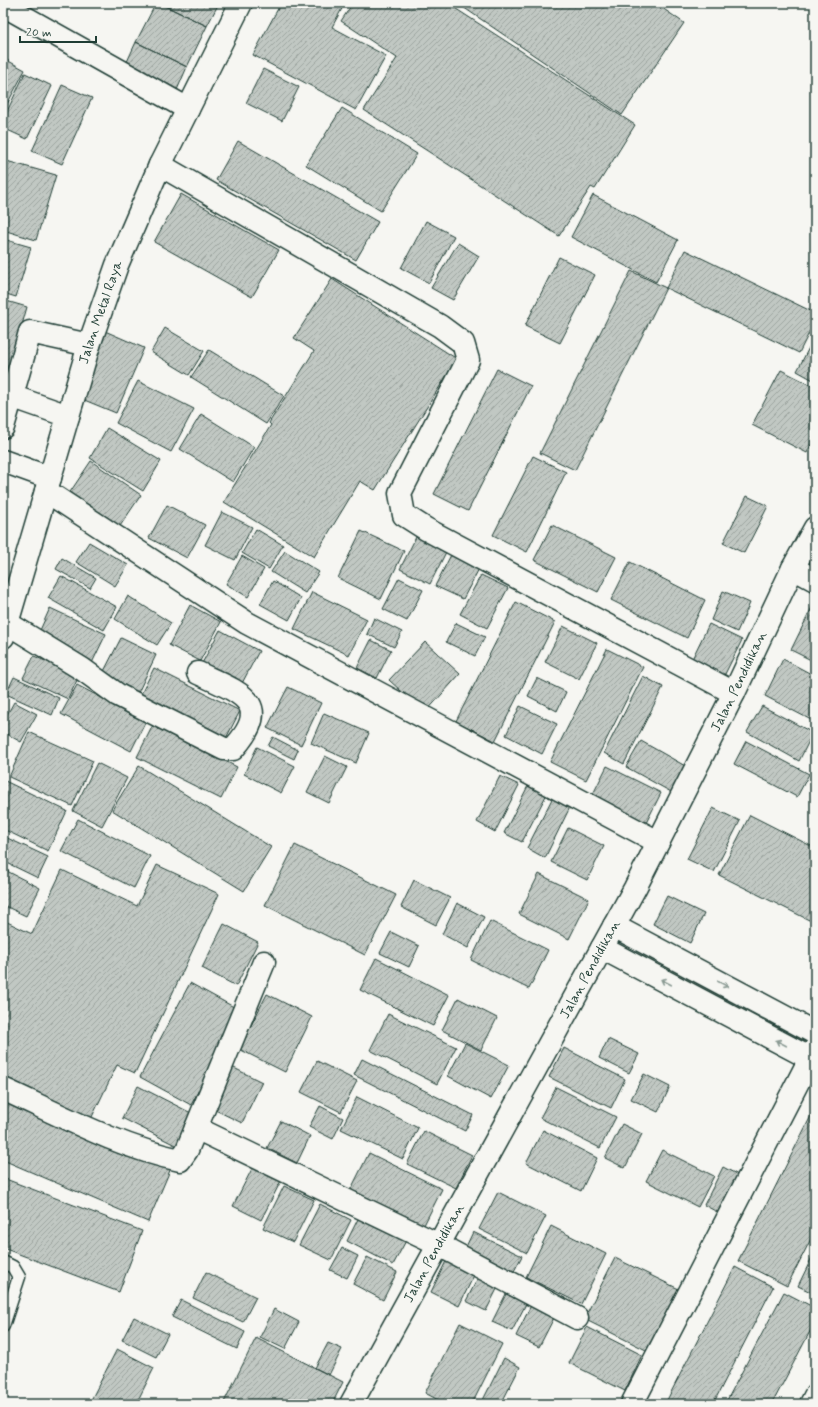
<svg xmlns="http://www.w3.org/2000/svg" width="818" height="1407" font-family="Mynerve,sans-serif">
<defs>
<pattern id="building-hatch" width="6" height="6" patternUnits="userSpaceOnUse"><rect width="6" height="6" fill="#c1c8c3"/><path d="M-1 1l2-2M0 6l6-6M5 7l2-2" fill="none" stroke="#9ca49f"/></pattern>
</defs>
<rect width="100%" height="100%" fill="#f6f6f2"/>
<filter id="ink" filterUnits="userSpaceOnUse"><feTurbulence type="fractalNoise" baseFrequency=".025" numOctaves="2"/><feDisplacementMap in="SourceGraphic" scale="8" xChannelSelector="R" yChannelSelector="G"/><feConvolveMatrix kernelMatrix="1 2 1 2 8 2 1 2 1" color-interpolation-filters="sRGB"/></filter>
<g filter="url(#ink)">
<path fill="url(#building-hatch)" stroke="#1f3d34" d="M156 3H159L207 26 187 67 136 42Z
M159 3H219L207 26Z
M281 3H345L332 27 386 56 356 110 253 55Z
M353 3H447L635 125 595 189 591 187 559 236 364 110 397 58 341 21Z
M457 3H655L684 23 622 115Z
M136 42 187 67 177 90 126 64Z
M3 58 25 70 3 112Z
M263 69 299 87 282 121 246 103Z
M25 73 52 86 27 139 3 128V120Z
M62 85 92 98 62 164 32 151Z
M342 108 417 154 381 211 306 165Z
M238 141 378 222 356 260 216 180Z
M3 160 56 175 36 240 3 230Z
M181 194 279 250 252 297 154 242Z
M593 195 678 240 656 282 571 237Z
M426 221 454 236 429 283 401 268Z
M3 239 31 247 16 297 3 293Z
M458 243 479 256 453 300 431 288Z
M685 250 815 313V321L799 353 666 288Z
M559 257 595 275 560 343 525 326Z
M631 271 666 288 575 470 540 453Z
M332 279 457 359 375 490 360 481 314 557 224 502 271 425 269 423 314 351 294 338Z
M3 300 27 307 3 393Z
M165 328 204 351 189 375 151 352Z
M105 331 144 348 116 413 77 397Z
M815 336V381L797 371Z
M209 350 284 396 266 424 191 377Z
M497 369 531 386 468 511 434 494Z
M781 370 815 387V436L807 453 752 425Z
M138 381 194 409 171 452 116 423Z
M201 414 254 447 233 482 180 449Z
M107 428 161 461 143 491 90 458Z
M533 456 566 472 527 552 493 535Z
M91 461 141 495 114 535 64 501Z
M747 496 768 506 744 553 723 543Z
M167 505 205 525 187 558 149 538Z
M222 512 252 527 235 560 205 545Z
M552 525 616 557 598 592 534 560Z
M256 529 283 545 269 569 242 553Z
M361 531 404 551 381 599 338 578Z
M419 531 449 546 430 584 400 569Z
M89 542 128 565 115 586 76 562Z
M454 549 482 563 463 599 435 586Z
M285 551 319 572 305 593 271 572Z
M242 556 264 569 248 597 226 584Z
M62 558 96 578 90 588 56 569Z
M630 562 705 600 687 638 611 600Z
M481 575 508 588 487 628 460 614Z
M61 576 117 607 104 630 48 598Z
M399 578 423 590 407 621 383 609Z
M273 581 301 598 289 620 260 604Z
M723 591 750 603 737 632 711 620Z
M312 592 367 619 349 655 294 629Z
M128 596 171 623 157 645 115 619Z
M815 601V662L791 650Z
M516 602 555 622 495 741 456 721Z
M190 605 221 622 200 661 169 645Z
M50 608 106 634 92 663 37 637Z
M374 618 402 632 394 647 367 634Z
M456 623 485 637 475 656 446 642Z
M709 624 742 640 724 676 692 659Z
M563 626 597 643 579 679 545 662Z
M220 630 259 651 239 689 200 667Z
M121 638 156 655 136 697 100 679Z
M371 640 391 650 377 678 357 668Z
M425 642 460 674 425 713 389 680Z
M607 649 643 667 586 780 550 762Z
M34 656 79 676 68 699 23 678Z
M783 659 815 676V722L765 696Z
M154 668 240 711 222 746 136 704Z
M643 676 663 687 624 764 604 753Z
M14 677 59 698 52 715 6 694Z
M537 678 566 692 557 711 528 696Z
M77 685 146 721 131 751 61 714Z
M288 687 321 703 301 745 267 728Z
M14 702 37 714 21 742 3 732V722Z
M520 706 557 724 542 754 506 735Z
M762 706 813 733 799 761 747 732Z
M324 713 369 733 356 763 311 743Z
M153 725 237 767 221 799 137 757Z
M29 732 93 761 72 806 9 777Z
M273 737 298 750 294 759 268 746Z
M641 741 687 767 673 793 626 767Z
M746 741 809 774 797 797 734 764Z
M257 747 295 766 281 793 244 774Z
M325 756 347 767 329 803 307 792Z
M97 763 127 778 102 826 73 811Z
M139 766 271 847 244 891 112 810Z
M607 766 661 793 646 823 592 796Z
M500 776 519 785 495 832 477 822Z
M533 776 551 786 522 842 504 833Z
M3 780 67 811 48 851 3 829Z
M556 791 573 801 545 858 527 848Z
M713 808 740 821 714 872 687 859Z
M750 815 815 848V923L719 875Z
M78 819 150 856 134 888 61 851Z
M568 828 604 846 587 880 551 862Z
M3 836 48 857 38 878 3 861Z
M295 845 396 895 365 955 265 905Z
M157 865 219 894 135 1073 117 1065 90 1121 3 1080V920L32 934 62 870 137 906Z
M3 869 40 888 26 916 3 905Z
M539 874 589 899 569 939 519 914Z
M414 880 450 898 436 925 401 907Z
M667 896 704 914 690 943 653 924Z
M457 903 484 917 468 948 442 934Z
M490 921 548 950 529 989 471 960Z
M224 924 258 942 236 986 202 968Z
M391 932 419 946 409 967 380 953Z
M376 958 449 995 433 1026 360 990Z
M190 983 241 1011 191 1105 140 1077Z
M267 994 312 1017 285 1072 239 1049Z
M458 998 497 1018 481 1050 442 1030Z
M815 999V1014L809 1011Z
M388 1014 456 1047 437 1084 370 1050Z
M608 1039 639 1054 629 1073 599 1058Z
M465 1043 509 1065 491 1099 448 1076Z
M564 1048 625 1079 611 1108 549 1077Z
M362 1059 473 1115 465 1131 354 1075Z
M317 1061 357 1081 341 1112 301 1092Z
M228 1065 262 1082 242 1123 207 1106Z
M644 1074 670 1087 658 1112 631 1099Z
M138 1086 193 1114 177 1146 122 1118Z
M556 1087 616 1117 600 1148 540 1118Z
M3 1096 171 1168 148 1222 3 1160Z
M357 1097 418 1128 403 1159 341 1129Z
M320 1106 343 1118 333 1139 309 1127Z
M815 1108V1231L787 1286 738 1261Z
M281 1121 310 1136 297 1163 267 1148Z
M622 1124 642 1134 625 1168 605 1158Z
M543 1130 597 1158 581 1191 526 1163Z
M424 1131 472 1155 456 1188 407 1164Z
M662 1150 714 1176 698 1207 646 1181Z
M369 1153 442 1189 423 1227 350 1191Z
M256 1161 284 1175 261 1220 233 1206Z
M723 1167 740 1176 721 1214 704 1205Z
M3 1178 142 1231 119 1292 3 1248Z
M284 1186 314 1200 293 1242 263 1228Z
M498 1192 546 1216 527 1253 479 1229Z
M320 1204 351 1220 331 1260 299 1245Z
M362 1211 409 1235 393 1265 347 1241Z
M551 1226 606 1254 581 1304 526 1277Z
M473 1232 522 1256 512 1275 464 1251Z
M342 1248 358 1256 347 1278 330 1270Z
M815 1251V1294L798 1286Z
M367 1257 397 1272 383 1300 353 1284Z
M448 1257 476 1271 459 1306 431 1292Z
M615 1258 685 1292 654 1354 584 1319Z
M735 1267 773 1287 713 1404H665Z
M206 1272 256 1297 243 1322 193 1298Z
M479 1276 499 1285 486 1311 466 1301Z
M508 1290 528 1300 512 1331 492 1322Z
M784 1292 815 1308V1322L772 1404H725Z
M181 1300 245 1332 237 1349 172 1317Z
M533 1301 557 1312 539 1347 516 1336Z
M274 1309 299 1322 285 1349 260 1337Z
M134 1317 168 1334 156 1357 122 1340Z
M460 1323 502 1344 472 1404H446L425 1393Z
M587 1327 642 1355 625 1391 569 1363Z
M256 1338 343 1382 332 1404H223Z
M328 1343 342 1349 329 1375 315 1368Z
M117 1349 154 1368 136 1404H89Z
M504 1358 520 1367 501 1404H481Z"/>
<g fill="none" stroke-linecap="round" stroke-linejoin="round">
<defs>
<path id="lane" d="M3 1262 13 1267 19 1277 3 1326"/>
<g id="street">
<path d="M3 5 188 109"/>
<path d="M160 165 440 326 463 343 468 360 400 493 404 515 426 529 734 693"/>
<path d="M11 396 68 416"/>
<path d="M3 427 30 332 89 345"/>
<path d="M3 461 50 478"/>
<path d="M46 491 247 623 658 842"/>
<path d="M793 568 815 580"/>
<path d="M7 623 82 669 118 695 224 749H233C276 702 238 692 198 673"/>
<path id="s1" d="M3 637 89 345 117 265 160 165 241 3"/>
<path d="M614 926 815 1033"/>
<path d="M602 948 815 1061"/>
<path d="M3 1089C58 1114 121 1148 180 1160L187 1150 196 1128 439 1245 577 1318"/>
<path d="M196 1128 264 962"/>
<path id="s2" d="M351 1404 635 888 734 693 793 568 815 528"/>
<path d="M632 1404 815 1049"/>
<path d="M811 1404 815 1396"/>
</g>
</defs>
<use href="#lane" stroke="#1f3d34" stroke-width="15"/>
<use href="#street" stroke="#1f3d34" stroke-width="25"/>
<use href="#lane" stroke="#f6f6f2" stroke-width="12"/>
<use href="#street" stroke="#f6f6f2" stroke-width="22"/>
</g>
<defs><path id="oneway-shaft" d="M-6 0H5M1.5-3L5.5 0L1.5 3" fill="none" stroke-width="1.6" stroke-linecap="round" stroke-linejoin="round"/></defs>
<g stroke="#8a9a93">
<use href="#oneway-shaft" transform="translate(666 982) rotate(-152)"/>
<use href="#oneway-shaft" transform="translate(723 984) rotate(28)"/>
<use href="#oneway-shaft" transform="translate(781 1043) rotate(-152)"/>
</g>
</g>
<g text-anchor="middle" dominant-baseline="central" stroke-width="3.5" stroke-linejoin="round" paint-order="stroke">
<g font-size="14" fill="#1f3d34" stroke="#f6f6f2">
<text stroke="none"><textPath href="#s1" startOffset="339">Jalan Metal Raya</textPath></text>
<text stroke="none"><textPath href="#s2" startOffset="820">Jalan Pendidikan</textPath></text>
<text stroke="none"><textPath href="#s2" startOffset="496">Jalan Pendidikan</textPath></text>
<text stroke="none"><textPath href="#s2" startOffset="172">Jalan Pendidikan</textPath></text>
</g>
</g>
<rect width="818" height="1407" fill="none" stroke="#f6f6f2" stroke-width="16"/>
<rect x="8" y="8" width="802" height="1391" fill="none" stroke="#1f3d34" stroke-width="1.5" filter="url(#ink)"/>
<path d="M20 36v6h76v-6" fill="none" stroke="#1f3d34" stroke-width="2"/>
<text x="26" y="36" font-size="12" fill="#1f3d34" stroke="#f6f6f2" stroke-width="3" paint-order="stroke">20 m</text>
</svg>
